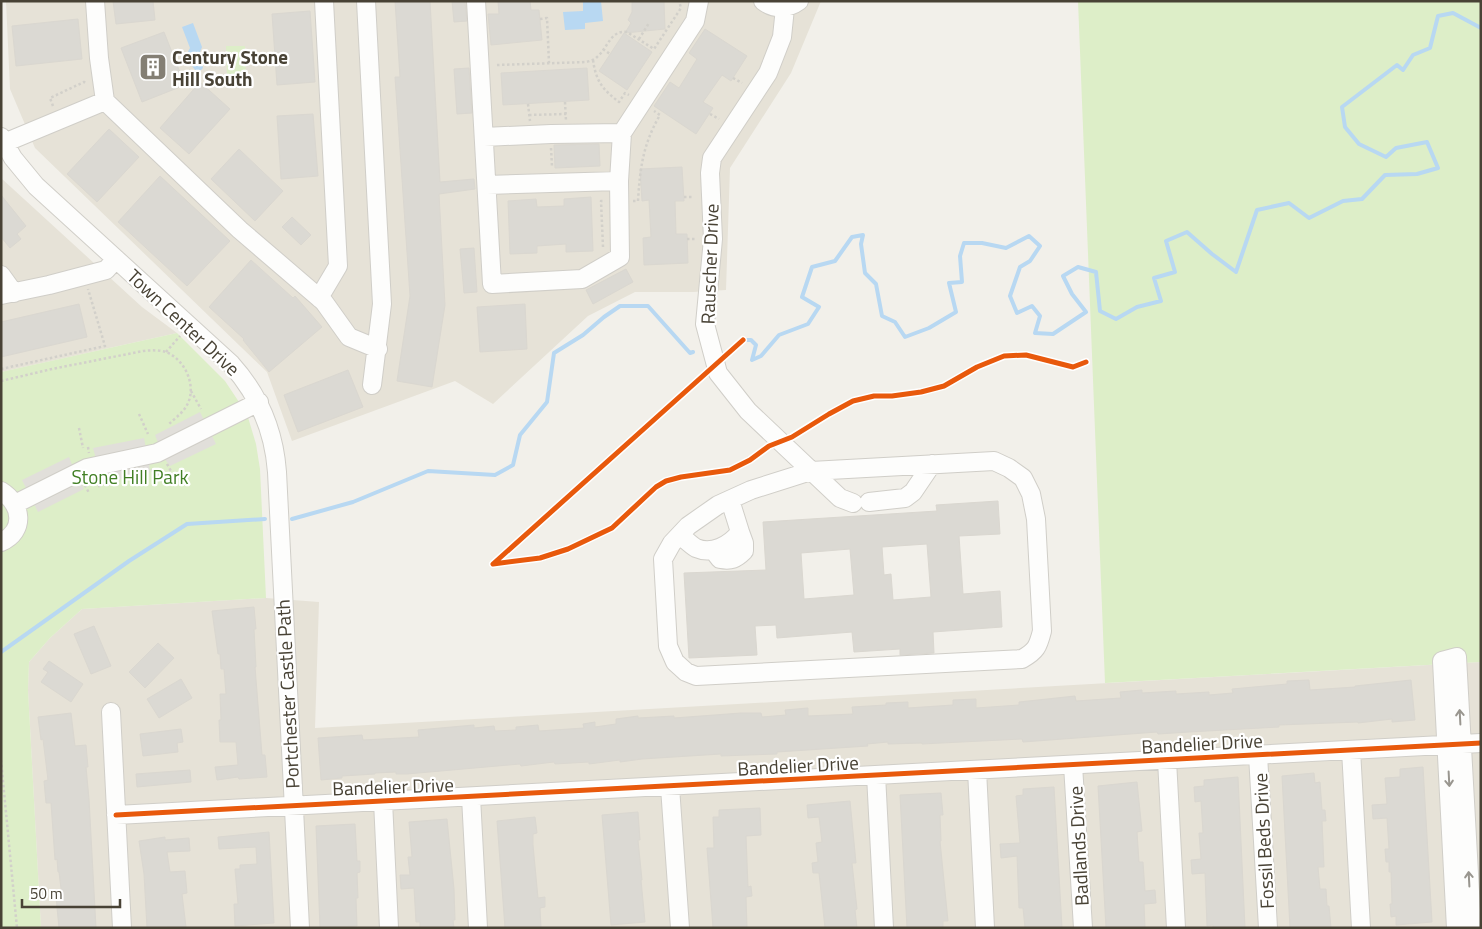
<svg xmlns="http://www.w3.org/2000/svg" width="1482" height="929" font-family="'Titillium Web',sans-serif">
<rect width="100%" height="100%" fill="#f2f0ea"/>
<path fill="#e6e2d7" d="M6 1H821L791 73 730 168 726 290 693 292H635L588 316 493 404 455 381 292 441 267 372 35 148 10 89Z
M1 178 142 307 177 333 1 372Z
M266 598 319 602 315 728 1481 662V928H41L28 690 29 662 50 638 82 609Z"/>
<path fill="#ddeec8" d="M1078 1H1481V662L1105 683Z
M226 46H245L246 77H227Z
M177 333 225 381 247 414 256 444 260 469 266 598 82 609 50 638 29 662 28 690 41 928H1V372Z"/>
<path fill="#e1dfda" d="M200 412 216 444 170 466 164 458 149 463 150 473 101 483 98 472 80 479 84 489 38 512 22 480 69 457 73 467 96 459 93 448 144 438 146 449 159 445 155 435Z"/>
<path fill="#b8d8f2" d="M583 1H601L603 21 585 23V29L565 30 563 12 583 11Z
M193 23 202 47 200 52 204 56 201 61 203 68 200 71 197 72 192 66 185 64 183 61 190 48 182 27Z"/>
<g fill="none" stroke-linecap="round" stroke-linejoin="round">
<path stroke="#b8d8f2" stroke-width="4" d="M743 340H751L756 345 752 360 761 356 779 335 808 324 819 307 802 297 812 267 835 261 852 237 863 235 861 244 865 273 876 284 882 316 895 322 905 337 929 328 956 312 949 283 962 282 960 256 964 243H982L1006 248 1029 236 1040 246 1030 261 1020 267 1010 296 1017 313 1032 306 1040 316 1035 333 1053 334 1086 312 1072 294 1063 276 1078 267 1096 272 1100 311 1116 319 1137 307 1161 301 1154 278 1175 272 1166 241 1187 232 1212 254 1236 272 1257 210 1289 203 1309 218 1343 201 1362 199 1385 175 1417 174 1438 168 1427 142 1396 148 1386 157 1359 144 1345 127 1342 107 1397 65 1403 70 1413 55 1430 48 1438 16 1453 13 1481 28
M292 519 353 502 428 471 495 475 513 465 520 435 547 402 554 353 583 335 604 317 620 306H648L690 353 693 352
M1 652 129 561 187 524 265 519"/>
</g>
<path fill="#dbd9d3" stroke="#dad7d0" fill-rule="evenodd" d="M113 1H153L155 20 116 24Z
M395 1H430L440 182 474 179 475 189 439 194 445 305 432 387 397 381 410 296 395 77H400Z
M452 1H465L467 21 454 22Z
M498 1H530L531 10H539L542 40 491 45 488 14H499Z
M632 1H664L665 29 625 33 631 23 628 20 632 12Z
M310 11 315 82 277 85 272 14Z
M78 19 82 59 16 66 12 26Z
M705 29 747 56 731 81 722 75 703 102 713 108 696 134 654 106 670 82 679 88 697 59 689 53Z
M164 32 185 85 142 102 121 48Z
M624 33 652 52 627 90 599 71Z
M469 68 472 113 457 114 454 69Z
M587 68 589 100 503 105 501 73Z
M200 82 230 109 189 154 160 128Z
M313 114 318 176 281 179 277 116Z
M109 129 139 157 97 202 67 174Z
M599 144 600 166 555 168 554 145Z
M239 149 283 191 255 221 211 179Z
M682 167 684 201H675L676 234H687L688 263 644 265 643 238 651 237 649 200 642 201 640 169Z
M160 176 230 241 187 286 118 222Z
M1 195 26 226 17 234 21 239 10 248 1 237Z
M591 197 593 251 566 252V244L537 246V253L510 254 508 201 536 199 537 207 564 206V199Z
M292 217 311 235 301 245 282 227Z
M474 248 477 292 464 293 460 249Z
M251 260 293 298 295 296 322 327 269 372 243 340 244 339 209 307Z
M626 269 633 282 593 304 586 290Z
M79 304 87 337 1 357V322Z
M525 304 527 349 480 352 477 307Z
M348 370 363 407 298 432 284 395Z
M998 501 1000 534 959 536 963 594 1000 591 1002 627 933 632 934 653 900 655V649L854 652 852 632 777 638 776 625 755 626 757 655 689 658 684 573 766 570 763 522 937 511 936 505ZM927 544 931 597 893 600 891 574 884 575 882 547ZM850 549 854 595 804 599 801 553Z
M254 607 256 629H254L256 667H255L262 755H265L267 777 239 779 238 777 217 780 215 767 238 765 236 742H220L219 720H221L220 694H226L224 669H221L220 654H218L212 611Z
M94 626 111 666 91 674 74 634Z
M158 643 174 658 145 688 129 672Z
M49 661 83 684 71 702 41 682 48 672 43 669Z
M181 679 192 698 159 718 147 699Z
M1309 680 1310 690 1355 687V686L1411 680 1415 720 1392 722V719L1358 723V722L1279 725V727L1189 732 1158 734 1157 732 1023 742 1022 739 922 744V743L888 744V742L867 744 868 746 777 752V754L721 756V754L642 759 620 762V760L589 764V762L555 764 554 762 521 766 520 764 407 774H396V772L375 773V774L342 776V778L321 780 318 738 362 735 363 740 419 737 418 730 474 725V728L494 726 495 731 516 730V727L538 725 539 731 584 728 583 724 595 722V727L616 724V719L638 716V718L674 716V718L741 713H761L762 717 786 715 785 710 808 708V716L853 714 852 707 886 705V703L908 702V708L953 705V700L976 699V708L1019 705V702L1075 696 1076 701 1121 698 1120 692 1142 690V693L1176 691V694L1209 692V695L1233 693 1232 689 1287 684V681Z
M71 713 75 746 86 745 88 767H86L89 799 96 928H59L56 897H62L59 872H58L57 859 55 860 51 803H46L44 781 48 780 43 739 41 740 38 717Z
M181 729 183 742 177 743 178 752 143 756 140 734Z
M1423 767 1432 922 1396 925V916L1391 917 1390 904H1392L1391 872H1389V862H1386L1385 849H1389L1387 818 1373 819 1372 805 1387 804 1385 778 1400 777V769Z
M190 770 191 782 137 787 136 774Z
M1314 773 1315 783 1320 782 1322 810H1325L1326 821H1322L1324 867H1318L1320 889H1326L1327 906H1329L1331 928H1290L1282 776Z
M1238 777 1245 928H1213V925L1207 926 1205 873 1192 874 1191 860 1201 859 1199 833H1203L1201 801 1195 802 1194 787 1204 786V780Z
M1137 782 1142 831 1137 832 1139 862H1143L1145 891 1155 890 1156 903 1144 904 1145 928H1106L1098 786Z
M1054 787 1062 928H1025L1023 908H1019L1017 856 1001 858 1000 844 1020 843 1016 796 1023 795V789Z
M941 793 943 815H940L941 841H940L948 921H943V928H907L900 795Z
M850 801 856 863H852L857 909 855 910 857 928H825L819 873H813L812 863 818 862 816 843 822 842 819 817 808 818 807 805Z
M760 808 761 835 746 836 748 887 751 886 752 896 746 897 747 928H713L707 848H714L713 817H719V810Z
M638 812 640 840H638L642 880H641L645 922 611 925 602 815Z
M535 817 537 833 533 834V845L538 898 545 897V907L540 908 541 928H505L497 821Z
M447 819 454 889 455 920H453L454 928H420V922H416L414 888 401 889 400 875H410L408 857H412L409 822Z
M355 824 357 861H360V872L357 873 358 898H356L357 926 320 928 316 826Z
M269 832 274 923 235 926 234 904H238L235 869H240V865L257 864 256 847 219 849 218 837Z
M165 837V840L189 838 190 851 167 852 170 872 185 871 187 893 182 894 186 927 147 928 144 874 139 841Z"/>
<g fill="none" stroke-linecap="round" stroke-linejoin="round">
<defs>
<path id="minor" d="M95 1 99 58 105 101 240 230 324 302 349 337 378 349
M366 1 382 304 372 385
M476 1 492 284 582 279 620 257 619 181 622 133 695 21 699 1
M763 1C774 10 788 9 799 1
M785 8 782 37 768 73 712 158 710 173 713 239 705 324 718 373 748 411 840 498 853 503
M1 137 13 158 36 186 231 364C259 395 274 431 277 472L300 928
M484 137 551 134 622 133
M4 143 105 101
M487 185 619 181
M1 275 14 293
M1 295 49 285 106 270 116 259
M319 298 338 266 324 1
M994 461 1009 468 1023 478 1031 494 1036 519 1042 631C1038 647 1036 651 1022 659L696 676 686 672 675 662 668 646 663 559 672 543 688 526 718 505 751 490 811 471Z
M1 491C22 504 26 531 1 542
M869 502 905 498 913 492 932 464
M15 504 87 468 157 453 259 402
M680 535C685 539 691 545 696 548 712 555 730 545 740 532L730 500
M713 550 720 559C731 561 736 559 744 551V543L740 532
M111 712 122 928
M1351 750 1361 928
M1258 755 1268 928
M1167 760 1176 928
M1073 765 1083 928
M977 770 985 928
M876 775 884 928
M670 787 680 928
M471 797 478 928
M383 801 389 928
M116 815 1481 743
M1456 928 1442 661 1457 657 1472 928"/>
</defs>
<use href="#minor" stroke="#d0cec8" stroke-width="20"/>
<path stroke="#d2d0ca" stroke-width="2.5" stroke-dasharray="2.5 2.5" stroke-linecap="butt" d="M540 19 547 18 549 63
M639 39 649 23
M603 49 610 54
M593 60C596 81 602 89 619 102L625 93 629 95
M497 65 586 62C590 61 594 60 597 57 608 48 610 30 627 32L654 49 681 8 679 1
M733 78 742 83
M565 102 566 121
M528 104 530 121
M53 106 50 98 84 82 87 83
M710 114 719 119
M529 115 566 114
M551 148 552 166
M684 197H694
M633 201H638C640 168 643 144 660 115L654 111
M687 239H696
M603 247 601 201H605
M166 352 180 336
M1 369 105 346 88 289
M1 381 52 369 143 351C151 350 159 350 166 352 186 360 197 387 187 405 183 413 174 419 168 425
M191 391 201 409
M139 414 148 434
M79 428 83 448
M88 447 89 453
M167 464 171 471
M152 469 154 478
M98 480 100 489
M85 485 89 493
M1 760 17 928"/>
<use href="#minor" stroke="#fdfdfc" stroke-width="18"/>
<defs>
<path id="cycleway" d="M743 340 493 564 540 558 568 549 612 528 656 487 666 481 681 477 730 470 750 460 769 446 792 437 829 414 853 401 874 396H892L921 392 944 386 977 367 1004 356 1026 355 1073 367 1086 362
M116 815 1481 743"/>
</defs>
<use href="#cycleway" stroke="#fff" stroke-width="8"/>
<use href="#cycleway" stroke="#e8590c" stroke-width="5"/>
</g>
<defs><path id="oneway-shaft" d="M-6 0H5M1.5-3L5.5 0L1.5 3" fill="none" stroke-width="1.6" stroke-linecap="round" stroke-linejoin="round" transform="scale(1.25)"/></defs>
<g stroke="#99968f">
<use href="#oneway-shaft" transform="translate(1460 717) rotate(-93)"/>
<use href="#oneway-shaft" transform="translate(1449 779) rotate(87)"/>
<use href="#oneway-shaft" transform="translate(1469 879) rotate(-93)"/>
</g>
<defs>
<symbol id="building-square" viewBox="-11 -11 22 22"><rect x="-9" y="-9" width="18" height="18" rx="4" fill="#847f74" stroke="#fff"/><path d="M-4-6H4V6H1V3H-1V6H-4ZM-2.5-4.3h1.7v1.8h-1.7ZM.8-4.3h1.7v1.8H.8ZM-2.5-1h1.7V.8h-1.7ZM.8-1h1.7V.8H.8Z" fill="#fff"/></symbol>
</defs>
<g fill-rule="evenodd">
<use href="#building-square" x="137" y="51" width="32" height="32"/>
</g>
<g text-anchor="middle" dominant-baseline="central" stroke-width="4.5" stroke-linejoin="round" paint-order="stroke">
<g font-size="19" font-weight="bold" fill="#484235" stroke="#fff" text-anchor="start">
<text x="172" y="56">Century Stone<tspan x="172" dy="22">Hill South</tspan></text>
</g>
<g font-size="19" fill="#484235" stroke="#fff">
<text transform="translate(709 264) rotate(-88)">Rauscher Drive</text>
<text transform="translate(184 322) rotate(43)">Town Center Drive</text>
<text transform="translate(287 694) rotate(-93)">Portchester Castle Path</text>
<text transform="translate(1202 743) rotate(-3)">Bandelier Drive</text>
<text transform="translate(798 765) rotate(-3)">Bandelier Drive</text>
<text transform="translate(393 786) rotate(-2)">Bandelier Drive</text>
<text transform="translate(1263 841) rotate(-93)">Fossil Beds Drive</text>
<text transform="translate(1078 846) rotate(-93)">Badlands Drive</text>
</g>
<g font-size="19" fill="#417f24" stroke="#fff">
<text x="130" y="476">Stone Hill Park</text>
</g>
</g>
<rect width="1482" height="929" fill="none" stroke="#484235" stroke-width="5"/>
<path d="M22 899v8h98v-8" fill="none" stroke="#484235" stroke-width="2.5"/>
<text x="30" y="899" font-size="15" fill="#484235" stroke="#ffffff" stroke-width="4" paint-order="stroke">50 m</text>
</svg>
